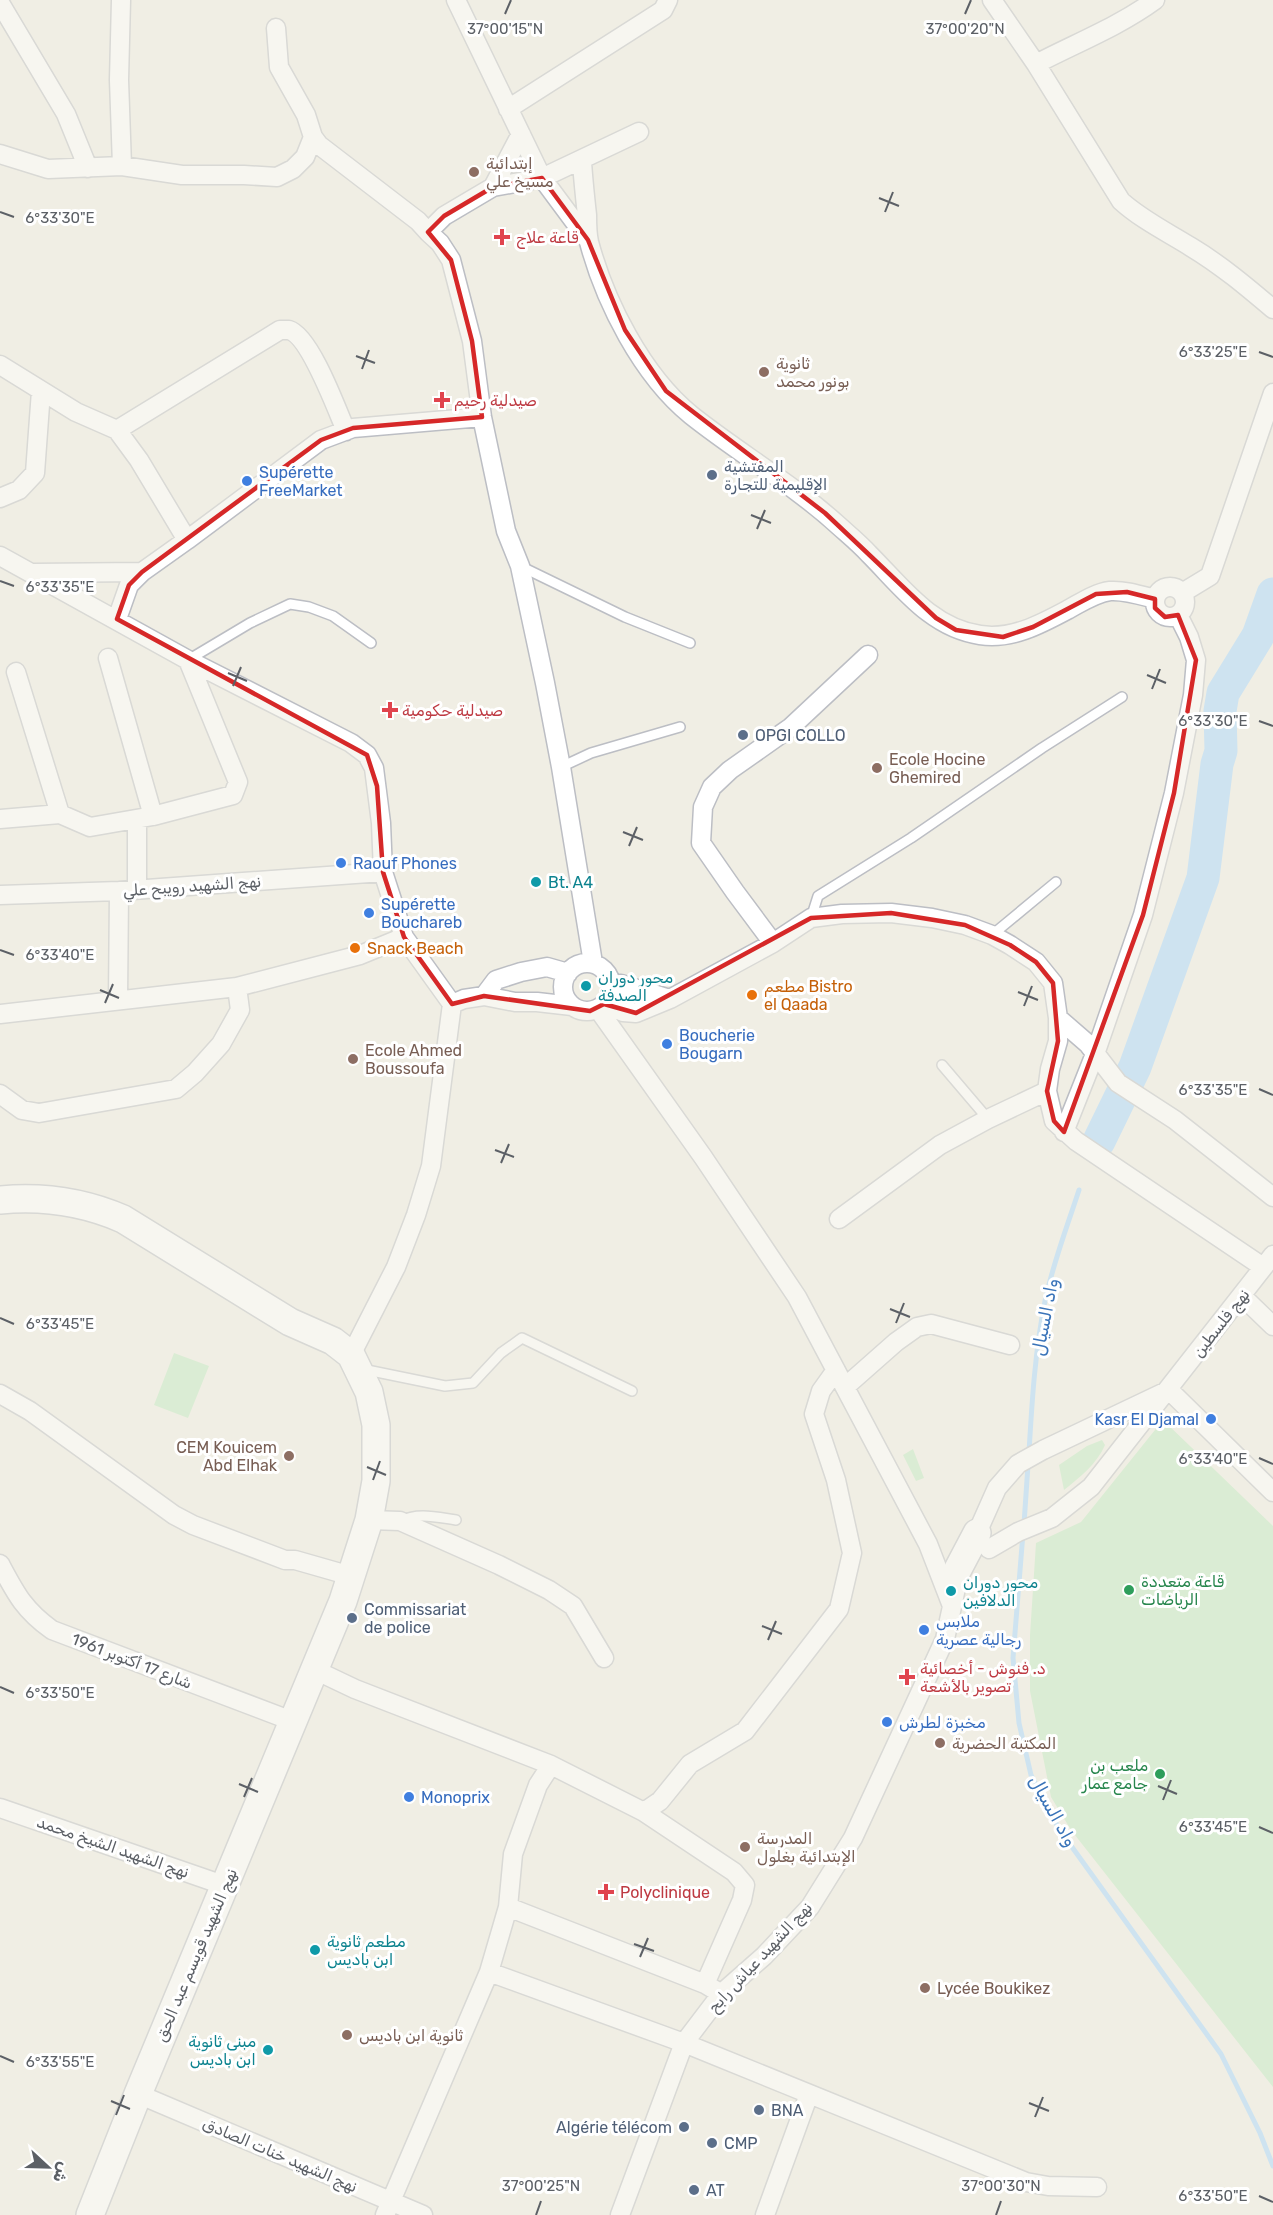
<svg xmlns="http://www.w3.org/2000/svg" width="1273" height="2215" font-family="Rubik,Vazirmatn,sans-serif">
<rect width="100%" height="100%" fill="#f0eee4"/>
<path fill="#bfe9c1" d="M174 1353 209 1366 188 1418 154 1405Z
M1163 1420 1273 1526V2087L1071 1830 1051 1797 1030 1691V1635L1036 1543 1081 1522Z
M1102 1440 1105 1445C1097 1464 1079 1478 1064 1490L1059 1465 1087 1446Z
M913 1449 924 1478 916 1481 903 1455Z"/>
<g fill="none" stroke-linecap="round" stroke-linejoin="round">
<path stroke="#a5d5ff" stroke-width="5" d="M1029 1452C1032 1401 1035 1351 1045 1301 1053 1263 1067 1227 1079 1190
M1024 1524 1028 1465
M1023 1533 1013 1658 1019 1723 1031 1775 1059 1829 1221 2054 1260 2133 1273 2166"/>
<path stroke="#a5d5ff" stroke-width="33" d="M1099 1141 1135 1067 1203 878 1217 764 1221 751 1220 711 1223 693 1258 636 1273 594"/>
<defs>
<path id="lane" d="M520 566 625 617 690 643
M188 660 250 623 290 604 309 607 333 616 371 643
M561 767 591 753 680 727
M811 918 818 896 911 838 1042 748 1122 697
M992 935 1056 882
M942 1065 988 1119
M362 1369 445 1386 473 1383 501 1353 522 1338 632 1391
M400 1521C418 1512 436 1517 456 1520"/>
<path id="street" d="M121 0 119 80 122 166
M456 0 542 178 639 132
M992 0 1036 64 1121 201C1142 220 1167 232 1191 247 1221 265 1247 287 1273 309
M0 3 66 114 88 168
M276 28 279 67 306 115 313 137 319 145 418 221 428 232
M1036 64C1076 43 1118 27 1155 0
M508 109 663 10 668 0
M0 154 48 169 122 166 182 175H244L277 177 293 169 305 157 313 137
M582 161C583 179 585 197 587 215 587 224 587 233 589 242 605 302 642 375 691 415 740 454 793 484 839 526 849 535 860 544 869 554 902 587 931 628 980 635 1012 640 1041 624 1069 609 1082 602 1095 593 1110 591 1125 590 1140 595 1155 599
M493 187 521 134
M588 240 542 178 493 187 444 216 428 232 440 243 451 260 472 341 482 417 506 531 520 566 545 683 561 767 593 963
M0 365 76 412 117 430 139 460 187 540
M117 430 280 330C281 330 288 330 289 330 310 336 337 410 346 431
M0 498 19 490 35 473 41 391
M0 556 188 660 351 743 367 755 374 768 381 823 383 872 404 937 452 1004 431 1166 416 1215 396 1267 351 1355
M33 573 142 572
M1155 602a15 15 0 1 1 30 0a15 15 0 1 1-30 0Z
M1182 593 1210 576 1273 393
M117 619 129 585 142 572 187 540 321 440 353 428 482 417
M108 658 153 816
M16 672 60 814
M0 819 60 814 90 827 153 816 233 795 238 782 188 660
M137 889V819
M0 895 119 891 383 872
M773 943 735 892 701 843 703 807 712 787 730 770 791 727 868 655
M563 987a24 24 0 1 1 48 0a24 24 0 1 1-48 0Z
M611 985 621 984 670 999
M484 996 496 980 521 972 547 967 568 973
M118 1000 119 891
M452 1004 464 999 484 996 515 1002H537L572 1006
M604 1004 623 1012 636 1013 670 999 773 943 811 918 842 914 891 913 932 918 965 925 992 935 1010 945 1036 962 1053 983 1058 1018V1041L1050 1069 1047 1091 1054 1121 1076 1141 1263 1267
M598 1009 703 1157 797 1297 928 1544 952 1606
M0 1014 237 987 360 955 404 937
M1058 1018 1088 1044 1118 1083 1175 1120 1273 1197
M0 1094 22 1110 39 1113 176 1089 195 1073 221 1044 240 1010 237 987
M1064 1132 1095 1054 1143 915 1174 793 1193 695 1196 660 1189 637 1178 615
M839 1219 940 1145 988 1119 1047 1091
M1242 1296 1273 1326
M845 1387 896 1342 917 1327 931 1324 1010 1345
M1169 1390 1273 1492
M0 1394 30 1411 174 1515 193 1525 285 1560H295L351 1576
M369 1520 400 1521 499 1565 549 1590 573 1606 604 1658
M977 1533 997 1488 1018 1464 1043 1450 1165 1392
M989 1549 1018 1532 1052 1518 1091 1487 1273 1255
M0 1564C16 1594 24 1610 52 1630L292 1721
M315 1670 355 1689 551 1765 644 1812 734 1872 745 1885 742 1900 705 1984
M0 1808 226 1886
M644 1812 660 1801 690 1764 745 1731 839 1609 852 1553 836 1480 814 1414 821 1391 836 1370
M508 1907 705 1984 715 1990
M489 1972 684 2043 1026 2182 1048 2186 1097 2187
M138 2094 423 2215
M385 2215 489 1972 508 1907 513 1854 538 1785 551 1765
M620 2215 684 2043 722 1993 764 1956 810 1907 853 1838 945 1639 956 1588 958 1569
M765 2215 809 2094"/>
<path id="secondary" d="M0 1200C42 1196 84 1202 123 1219L290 1322 333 1341 351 1355 369 1392 376 1425V1481L369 1520 343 1601 138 2094 90 2215
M958 1569 977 1533"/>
</defs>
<use href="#lane" stroke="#bcbec4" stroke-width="12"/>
<use href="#street" stroke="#bcbec4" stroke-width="21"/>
<use href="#secondary" stroke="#babdc3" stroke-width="30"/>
<use href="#lane" stroke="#fff" stroke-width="9"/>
<use href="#street" stroke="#fff" stroke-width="18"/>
<use href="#secondary" stroke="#fff" stroke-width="27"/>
</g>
<path d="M0 0H1273V2215H0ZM542 178 588 240 625 330 666 391 825 513 936 618 956 630 1003 637 1033 627 1096 594 1127 592 1155 599V608L1165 617 1178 615 1196 660 1174 793 1143 915 1064 1132 1054 1121 1047 1091 1058 1041 1053 983 1036 962 1010 945 965 925 891 913 811 918 636 1013 604 1004 590 1011 484 996 452 1004 404 937 383 872 377 786 367 755 117 619 129 585 142 572 321 440 353 428 482 417 472 341 451 260 428 232 444 216 493 187Z" fill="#f0eee4" fill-opacity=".55" fill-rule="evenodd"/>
<path fill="none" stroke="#d62828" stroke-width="4.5" stroke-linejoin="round" d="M542 178 588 240 625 330 666 391 825 513 936 618 956 630 1003 637 1033 627 1096 594 1127 592 1155 599V608L1165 617 1178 615 1196 660 1174 793 1143 915 1064 1132 1054 1121 1047 1091 1058 1041 1053 983 1036 962 1010 945 965 925 891 913 811 918 636 1013 604 1004 590 1011 484 996 452 1004 404 937 383 872 377 786 367 755 117 619 129 585 142 572 321 440 353 428 482 417 472 341 451 260 428 232 444 216 493 187Z"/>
<path fill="none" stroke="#5c6066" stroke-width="2" d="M505 14 511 0M965 14 971 0M879 198 899 206M0 212 14 217M885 212 893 192M1259 352 1273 357M356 356 375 363M362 369 369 350M751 515 771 523M757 529 765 510M0 581 14 586M228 673 247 681M1147 675 1166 683M233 686 241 667M1152 689 1160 669M1259 721 1273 726M623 832 643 840M629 846 637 827M0 950 14 955M100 990 119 998M1018 992 1038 1000M105 1003 113 984M1024 1006 1032 986M1259 1089 1273 1095M495 1150 514 1157M501 1163 509 1144M890 1309 910 1317M0 1318 14 1324M896 1323 904 1303M1259 1458 1273 1464M367 1467 386 1475M373 1480 380 1461M762 1626 782 1634M768 1640 776 1621M0 1687 14 1693M239 1784 258 1792M1158 1786 1177 1794M244 1797 252 1778M1163 1800 1171 1780M1259 1827 1273 1833M634 1944 654 1951M640 1957 648 1938M0 2056 14 2062M111 2101 130 2109M1029 2103 1049 2111M116 2115 124 2095M1035 2117 1043 2097M1259 2196 1273 2202M536 2215 541 2201M996 2215 1001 2201"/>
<g fill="#8d6e63" stroke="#fff" stroke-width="2">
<circle cx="474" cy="172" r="6"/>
<circle cx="764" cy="372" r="6"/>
<circle cx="877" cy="768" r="6"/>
<circle cx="353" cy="1059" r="6"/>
<circle cx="289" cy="1456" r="6"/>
<circle cx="940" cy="1743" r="6"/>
<circle cx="745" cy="1847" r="6"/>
<circle cx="925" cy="1988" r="6"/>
<circle cx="347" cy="2035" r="6"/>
</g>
<g fill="#e0444e" stroke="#fff" stroke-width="2">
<path d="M499 228h6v6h6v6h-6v6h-6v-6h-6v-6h6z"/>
<path d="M439 391h6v6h6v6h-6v6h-6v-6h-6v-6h6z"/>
<path d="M387 701h6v6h6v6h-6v6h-6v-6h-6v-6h6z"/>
<path d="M904 1668h6v6h6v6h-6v6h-6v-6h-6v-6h6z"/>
<path d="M603 1883h6v6h6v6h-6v6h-6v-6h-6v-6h6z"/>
</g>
<g fill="#5c6f8a" stroke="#fff" stroke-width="2">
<circle cx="712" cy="475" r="6"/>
<circle cx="743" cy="735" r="6"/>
<circle cx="352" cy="1618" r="6"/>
<circle cx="759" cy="2110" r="6"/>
<circle cx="684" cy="2127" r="6"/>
<circle cx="712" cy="2143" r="6"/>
<circle cx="694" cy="2190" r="6"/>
</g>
<g fill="#3f7fe0" stroke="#fff" stroke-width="2">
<circle cx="247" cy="481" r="6"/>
<circle cx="341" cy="863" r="6"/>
<circle cx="369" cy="913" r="6"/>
<circle cx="667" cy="1044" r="6"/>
<circle cx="1211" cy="1419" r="6"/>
<circle cx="924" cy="1630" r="6"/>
<circle cx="887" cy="1722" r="6"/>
<circle cx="409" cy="1797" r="6"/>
</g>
<g fill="#0f9aa8" stroke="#fff" stroke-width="2">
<circle cx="536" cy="882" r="6"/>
<circle cx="586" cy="986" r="6"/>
<circle cx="951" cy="1591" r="6"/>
<circle cx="315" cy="1950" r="6"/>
<circle cx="268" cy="2050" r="6"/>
</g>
<g fill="#e8710a" stroke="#fff" stroke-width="2">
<circle cx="355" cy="948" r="6"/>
<circle cx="752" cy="995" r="6"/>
</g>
<g fill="#2e9e5b" stroke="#fff" stroke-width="2">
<circle cx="1129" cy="1590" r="6"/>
<circle cx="1160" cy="1774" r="6"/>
</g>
<g text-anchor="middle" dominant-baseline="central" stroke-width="6" stroke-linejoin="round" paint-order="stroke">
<g font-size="16" fill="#785e54" stroke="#fff" text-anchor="start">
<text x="486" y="163">إبتدائية<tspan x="486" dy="18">مسيخ علي</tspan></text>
<text x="776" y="363">ثانوية<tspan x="776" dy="18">بونور محمد</tspan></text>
<text x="889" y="759">Ecole Hocine<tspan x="889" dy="18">Ghemired</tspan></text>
<text x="365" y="1050">Ecole Ahmed<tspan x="365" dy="18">Boussoufa</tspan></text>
<text x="277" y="1447" text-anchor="end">CEM Kouicem<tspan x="277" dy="18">Abd Elhak</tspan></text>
<text x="952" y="1743">المكتبة الحضرية</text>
<text x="757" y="1838">المدرسة<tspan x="757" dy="18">الإبتدائية بغلول</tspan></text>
<text x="937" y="1988">Lycée Boukikez</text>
<text x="359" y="2035">ثانوية ابن باديس</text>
</g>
<g font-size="16" fill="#be3a42" stroke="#fff" text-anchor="start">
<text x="516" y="237">قاعة علاج</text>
<text x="454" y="400">صيدلية رحيم</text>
<text x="402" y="710">صيدلية حكومية</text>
<text x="920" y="1668">د. فنوش - أخصائية<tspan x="920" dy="18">تصوير بالأشعة</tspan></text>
<text x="620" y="1892">Polyclinique</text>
</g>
<g font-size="16" fill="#4e5e75" stroke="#fff" text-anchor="start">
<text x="724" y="466">المفتشية<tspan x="724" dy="18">الإقليمية للتجارة</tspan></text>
<text x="755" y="735">OPGI COLLO</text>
<text x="364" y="1609">Commissariat<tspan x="364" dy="18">de police</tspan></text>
<text x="771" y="2110">BNA</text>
<text x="672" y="2127" text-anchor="end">Algérie télécom</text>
<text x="724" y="2143">CMP</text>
<text x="706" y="2190">AT</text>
</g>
<g font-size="16" fill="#366cbe" stroke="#fff" text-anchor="start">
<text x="259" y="472">Supérette<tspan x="259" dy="18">FreeMarket</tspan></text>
<text x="353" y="863">Raouf Phones</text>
<text x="381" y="904">Supérette<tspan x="381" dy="18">Bouchareb</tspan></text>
<text x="679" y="1035">Boucherie<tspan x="679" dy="18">Bougarn</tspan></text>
<text x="1199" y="1419" text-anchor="end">Kasr El Djamal</text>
<text x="936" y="1621">ملابس<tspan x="936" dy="18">رجالية عصرية</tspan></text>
<text x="899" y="1722">مخبزة لطرش</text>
<text x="421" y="1797">Monoprix</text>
</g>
<g font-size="16" fill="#0d838f" stroke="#fff" text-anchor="start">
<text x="548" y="882">Bt. A4</text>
<text x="598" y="977">محور دوران<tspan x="598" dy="18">الصدفة</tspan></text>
<text x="963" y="1582">محور دوران<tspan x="963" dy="18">الدلافين</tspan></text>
<text x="327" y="1941">مطعم ثانوية<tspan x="327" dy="18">ابن باديس</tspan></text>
<text x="256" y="2041" text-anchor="end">مبنى ثانوية<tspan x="256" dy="18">ابن باديس</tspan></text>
</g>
<g font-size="16" fill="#5c6066" stroke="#fff">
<text transform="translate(192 886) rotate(-4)">نهج الشهيد رويبح علي</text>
<text transform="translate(1221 1323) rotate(-52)">نهج فلسطين</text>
<text transform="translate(132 1661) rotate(21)">شارع 17 أكتوبر 1961</text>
<text transform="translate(113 1847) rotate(19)">نهج الشهيد الشيخ محمد</text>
<text transform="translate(196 1955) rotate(-67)">نهج الشهيد قويسم عبد الحق</text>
<text transform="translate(760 1957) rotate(-47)">نهج الشهيد عياش رابح</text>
<text transform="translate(280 2155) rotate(23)">نهج الشهيد خنات الصادق</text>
</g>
<g font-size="16" fill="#c56008" stroke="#fff" text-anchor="start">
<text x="367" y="948">Snack Beach</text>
<text x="764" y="986">مطعم Bistro<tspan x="764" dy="18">el Qaada</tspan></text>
</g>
<g font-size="16" fill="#27864d" stroke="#fff" text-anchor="start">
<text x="1141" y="1581">قاعة متعددة<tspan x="1141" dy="18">الرياضات</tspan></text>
<text x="1148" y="1765" text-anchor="end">ملعب بن<tspan x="1148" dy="18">جامع عمار</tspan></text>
</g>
<g font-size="18" font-style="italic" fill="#3a74b9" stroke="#fff">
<text transform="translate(1045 1317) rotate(-79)">واد السيال</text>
<text transform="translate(1053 1811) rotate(61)">واد السيال</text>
</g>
</g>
<g font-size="15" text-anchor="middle" fill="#5c6066" stroke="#fff" stroke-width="6" stroke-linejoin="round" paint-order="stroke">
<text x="505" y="34">37°00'15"N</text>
<text x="965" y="34">37°00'20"N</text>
<text x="60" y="223">6°33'30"E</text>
<text x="1213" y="357">6°33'25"E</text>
<text x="60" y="592">6°33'35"E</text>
<text x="1213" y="726">6°33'30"E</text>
<text x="60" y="960">6°33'40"E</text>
<text x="1213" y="1095">6°33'35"E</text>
<text x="60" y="1329">6°33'45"E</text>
<text x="1213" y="1464">6°33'40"E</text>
<text x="60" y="1698">6°33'50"E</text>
<text x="1213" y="1832">6°33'45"E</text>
<text x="60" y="2067">6°33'55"E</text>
<text x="541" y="2191">37°00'25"N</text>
<text x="1001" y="2191">37°00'30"N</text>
<text x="1213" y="2201">6°33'50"E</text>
</g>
<g transform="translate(48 2167) rotate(112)" stroke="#ffffff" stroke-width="4.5" paint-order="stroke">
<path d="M0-4.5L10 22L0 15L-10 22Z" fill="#5c6066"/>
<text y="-9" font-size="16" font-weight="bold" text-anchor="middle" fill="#5c6066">ش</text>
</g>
</svg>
